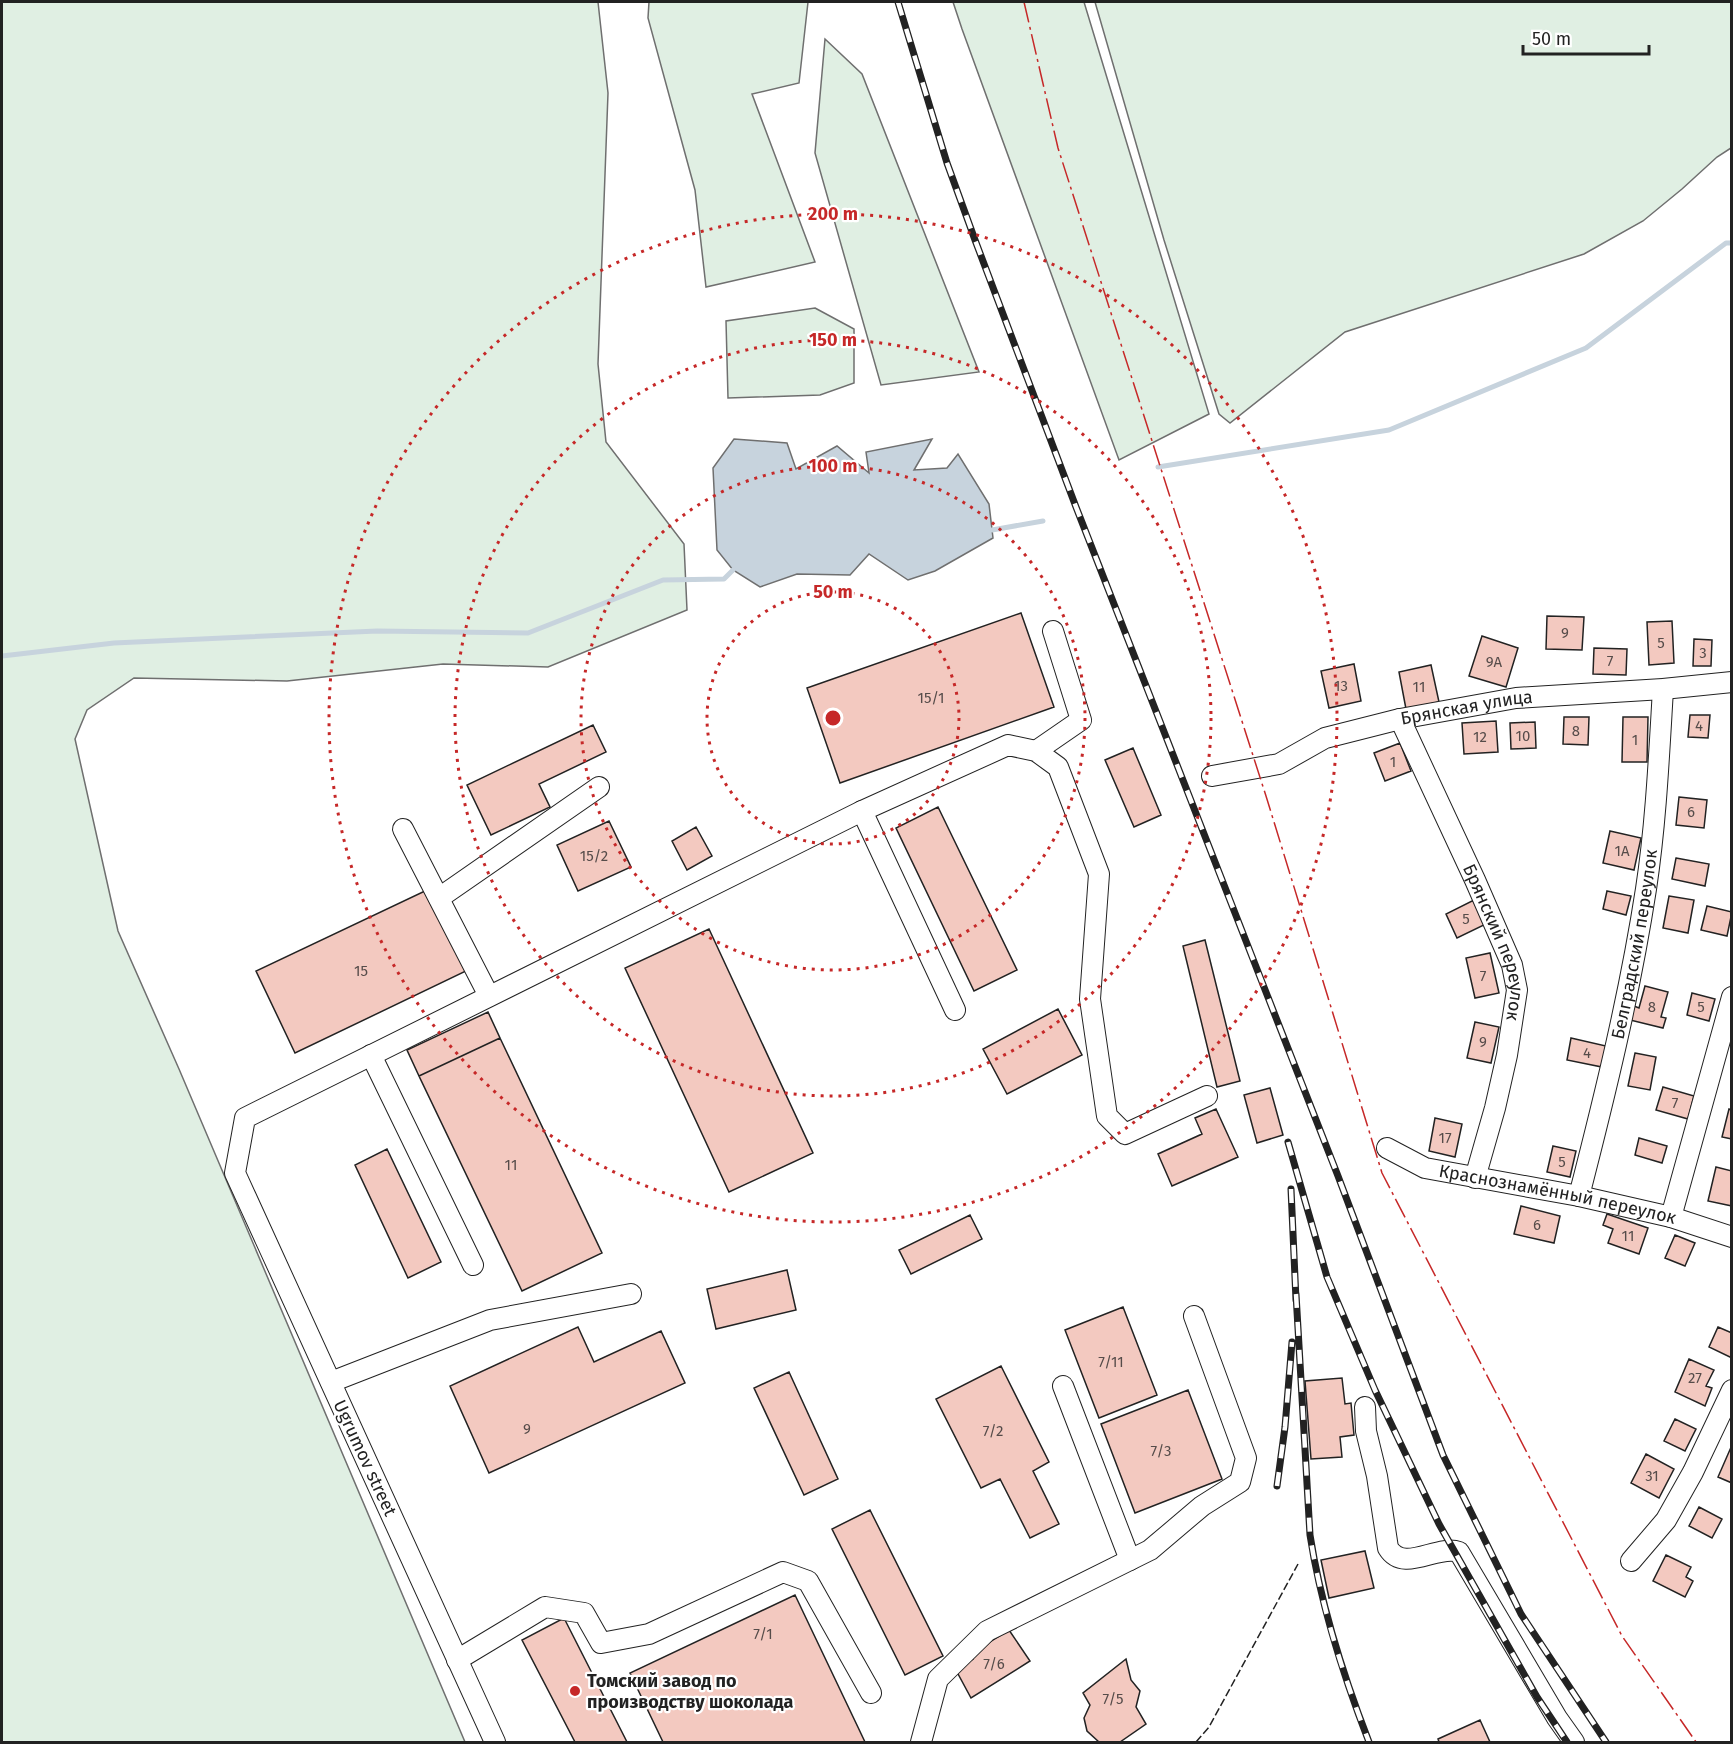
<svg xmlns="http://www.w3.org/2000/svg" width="1733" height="1744" font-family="'Fira Sans',sans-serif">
<rect width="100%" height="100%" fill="#fff"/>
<path fill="#e0efe3" stroke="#6f6f6f" stroke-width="1.5" d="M2 2H598L608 93 598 364 606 442 684 544 687 610 548 667 443 664 287 681 134 678 87 710 75 739 118 931 179 1069 465 1742H2Z
M649 2H808L799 83 752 94 815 262 706 287 695 190 648 18Z
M953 2H1084L1209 414 1119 460 962 29Z
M1095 2H1731V148L1717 157 1682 189 1643 221 1584 254 1345 332 1230 423 1219 414 1164 240Z
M825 39 862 74 979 372 881 385 815 153Z
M815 308 854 329V383L820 395 728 398 726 321Z"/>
<path fill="#c7d3dd" stroke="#6f6f6f" stroke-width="1.5" d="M734 439 787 443 796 469 837 446 869 473 866 452 932 439 914 470 947 468 958 454 989 504 993 538 935 571 908 580 869 554 850 575 797 574 760 587 733 570 717 550 713 468Z"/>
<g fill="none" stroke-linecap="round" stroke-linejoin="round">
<path stroke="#c7d3dd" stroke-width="5" d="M1158 467 1389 430 1586 348 1726 243H1732
M992 530 1043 521
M2 656 114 643 377 631 528 633 663 580 724 579 733 570"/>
</g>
<path fill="#f3c9c0" stroke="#222" stroke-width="1.5" d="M1021 613 1054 707 840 783 807 688Z
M1547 616 1584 617 1582 650 1546 649Z
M1672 621 1674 663 1649 665 1647 622Z
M1482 636 1518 648 1506 687 1469 676Z
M1694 639 1712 640 1711 666H1693Z
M1594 648 1627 649 1626 675 1593 674Z
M1354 664 1361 701 1329 708 1321 671Z
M1431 665 1439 702 1406 709 1399 672Z
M1690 715H1710L1708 738 1688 737Z
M1564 717H1589L1588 745 1563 744Z
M1623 717H1648L1647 762H1622Z
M1496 721 1498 752 1464 754 1462 723Z
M1535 722 1536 748 1511 749 1510 723Z
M593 725 606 752 539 784 550 807 491 835 467 785Z
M1400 743 1411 771 1385 781 1374 753Z
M1133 748 1161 815 1134 827 1105 760Z
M1679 797 1707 800 1704 828 1676 825Z
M938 807 1017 970 974 991 896 828Z
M609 821 631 867 578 891 557 845Z
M696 827 712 856 687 870 672 841Z
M1610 831 1641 838 1634 870 1603 863Z
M1676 858 1709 864 1705 886 1672 879Z
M427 890 466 971 295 1053 256 971Z
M1607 891 1631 896 1626 915 1603 909Z
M1669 896 1694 900 1688 933 1663 928Z
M1474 900 1486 924 1457 938 1446 914Z
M1707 906 1732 912 1727 936 1701 930Z
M709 929 813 1153 729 1192 625 968Z
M1205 940 1240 1081 1217 1087 1183 946Z
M1490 953 1499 993 1475 998 1466 958Z
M1645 986 1668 992 1661 1017 1666 1018 1663 1028 1630 1020 1634 1006 1639 1008Z
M1692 993 1715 999 1709 1021 1687 1015Z
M1058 1009 1082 1055 1007 1094 983 1049Z
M488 1012 500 1038 419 1076 407 1050Z
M1475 1022 1499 1027 1491 1063 1467 1058Z
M500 1038 602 1253 522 1291 419 1076Z
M1571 1038 1606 1046 1602 1067 1567 1060Z
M1635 1053 1656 1057 1650 1090 1628 1086Z
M1663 1087 1694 1096 1688 1119 1656 1110Z
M1270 1088 1283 1135 1257 1143 1244 1095Z
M1216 1109 1238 1157 1172 1186 1158 1154 1202 1134 1195 1118Z
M1729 1109 1732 1110V1139L1722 1137Z
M1435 1118 1462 1124 1455 1157 1429 1151Z
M1639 1138 1667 1146 1662 1163 1635 1155Z
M1553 1146 1576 1151 1570 1177 1547 1172Z
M387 1149 441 1262 408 1278 355 1165Z
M1716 1167 1732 1171V1206L1708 1201Z
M1521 1206 1560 1216 1554 1243 1514 1234Z
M1607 1214 1648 1228 1639 1254 1608 1243 1613 1229 1603 1225Z
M970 1215 982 1239 911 1274 899 1250Z
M1675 1235 1695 1243 1685 1266 1665 1258Z
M787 1270 796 1310 716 1329 707 1289Z
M1123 1307 1157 1395 1099 1418 1065 1330Z
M578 1327 594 1362 661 1331 685 1383 489 1473 450 1386Z
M1718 1327 1732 1333V1358L1709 1347Z
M1689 1359 1714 1370 1706 1386 1712 1388 1705 1406 1675 1392Z
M1001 1366 1049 1462 1033 1471 1059 1524 1030 1538 1000 1479 981 1488 936 1399Z
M789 1372 838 1479 804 1495 754 1388Z
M1342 1378 1345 1404 1351 1403 1354 1435 1340 1437 1342 1457 1311 1459 1305 1381Z
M1188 1390 1222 1479 1135 1513 1101 1424Z
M1675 1419 1696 1429 1685 1451 1664 1441Z
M1732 1445V1483L1718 1477Z
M1646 1454 1674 1469 1659 1498 1631 1483Z
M1699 1507 1722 1519 1712 1538 1689 1526Z
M870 1510 943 1656 905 1675 832 1529Z
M1365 1551 1374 1588 1329 1598 1321 1560Z
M1666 1555 1691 1567 1686 1577 1693 1581 1685 1597 1653 1581Z
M795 1595 865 1742H663L630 1673Z
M564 1618 627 1742H575L522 1640Z
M1009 1630 1030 1661 971 1698 957 1672 959 1668 973 1659 970 1654Z
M1126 1659 1131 1680 1140 1691 1136 1707 1146 1724 1120 1742H1099L1087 1731 1084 1718 1090 1705 1083 1693Z
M1480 1720 1490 1742H1439L1438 1739Z"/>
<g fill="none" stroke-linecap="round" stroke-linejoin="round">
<defs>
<g id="minor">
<path id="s1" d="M1400 719 1475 880 1512 965 1517 990 1507 1055 1495 1108 1475 1178"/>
<path d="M1036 751 1081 720 1053 631"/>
<path id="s2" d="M1212 776 1279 764 1325 738 1400 719 1516 698 1663 689 1732 682"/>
<path d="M862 811 955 1010"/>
<path d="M403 829 489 996"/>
<path d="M439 898 599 787"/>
<path d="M371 1055 473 1265"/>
<path id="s3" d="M1387 1148 1425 1168 1579 1196 1671 1217 1732 1237"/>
<path id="s4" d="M1579 1196C1605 1095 1630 993 1646 889 1656 823 1659 756 1663 689"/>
<path d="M1671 1217 1732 997"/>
<path d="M331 1382 490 1320 631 1294"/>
<path d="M1063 1386 1130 1560"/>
<path d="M1365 1407 1366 1431 1377 1476 1388 1548C1404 1574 1437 1544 1459 1552L1557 1718 1574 1742"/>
<path d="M1631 1561 1666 1520 1693 1472 1732 1390"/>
<path d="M457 1660 545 1607 584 1613 601 1643 649 1634 783 1572 808 1581 871 1693"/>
<path d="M495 1742 235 1173 245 1118 862 811 1008 745 1036 751 1058 767 1099 874 1090 999 1107 1116 1125 1134 1207 1096"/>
<path d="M921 1742 938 1679 987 1631 1150 1550 1202 1506 1240 1482 1246 1458 1194 1316"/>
</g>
</defs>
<use href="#minor" stroke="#222" stroke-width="22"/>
<use href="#minor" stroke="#fff" stroke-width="20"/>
<defs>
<path id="rail" d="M898 2 947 163 975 240 1076 507 1338 1176 1443 1455 1521 1614 1606 1742
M1288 1142 1327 1277 1375 1390 1439 1524 1537 1697 1567 1742
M1291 1189 1296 1300
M1296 1294 1310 1535C1321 1606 1343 1675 1369 1742
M1277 1486 1285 1427 1292 1342"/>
</defs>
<use href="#rail" stroke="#222" stroke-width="7"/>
<use href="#rail" stroke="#fff" stroke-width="4.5" stroke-dasharray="14" stroke-linecap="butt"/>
<path stroke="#222" stroke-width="1.5" stroke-dasharray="8 3" stroke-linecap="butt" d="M1196 1742 1209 1727 1298 1564"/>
<path stroke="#c62828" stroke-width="1.5" stroke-dasharray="21 4.5 3 4.5" stroke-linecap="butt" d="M1024 2 1058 148 1266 796 1382 1173 1622 1636 1696 1742"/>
</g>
<g fill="none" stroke="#c62828" stroke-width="3" stroke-dasharray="3 6">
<circle cx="833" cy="718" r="126"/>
<circle cx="833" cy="718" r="252"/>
<circle cx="833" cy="718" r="378"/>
<circle cx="833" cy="718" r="504"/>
</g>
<circle fill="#c62828" stroke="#fff" stroke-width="2" cx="575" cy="1691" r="6"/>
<g text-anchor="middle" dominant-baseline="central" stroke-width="4.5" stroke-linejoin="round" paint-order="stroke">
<g font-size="15" fill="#564c4a">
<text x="1565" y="633">9</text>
<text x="1661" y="643">5</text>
<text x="1703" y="653">3</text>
<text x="1610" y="661">7</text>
<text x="1494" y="662">9А</text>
<text x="1341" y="686">13</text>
<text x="1419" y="687">11</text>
<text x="931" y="698">15/1</text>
<text x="1699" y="726">4</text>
<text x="1576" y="731">8</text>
<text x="1523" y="736">10</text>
<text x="1480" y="737">12</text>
<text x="1635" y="740">1</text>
<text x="1393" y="762">1</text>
<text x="1691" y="812">6</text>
<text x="1622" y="851">1А</text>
<text x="594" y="856">15/2</text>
<text x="1466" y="919">5</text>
<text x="361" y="971">15</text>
<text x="1483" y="976">7</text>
<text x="1652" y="1007">8</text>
<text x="1701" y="1007">5</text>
<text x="1483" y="1042">9</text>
<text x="1587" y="1053">4</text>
<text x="1675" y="1103">7</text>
<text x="1445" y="1138">17</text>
<text x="1562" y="1162">5</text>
<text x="511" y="1165">11</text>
<text x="1537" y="1225">6</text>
<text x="1628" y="1236">11</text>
<text x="1111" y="1362">7/11</text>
<text x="1695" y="1378">27</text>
<text x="527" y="1429">9</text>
<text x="993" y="1431">7/2</text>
<text x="1161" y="1451">7/3</text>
<text x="1652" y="1476">31</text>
<text x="763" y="1634">7/1</text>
<text x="994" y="1664">7/6</text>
<text x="1113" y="1699">7/5</text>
</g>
<g font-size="18" fill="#222" stroke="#fff">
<text stroke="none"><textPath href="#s2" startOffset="266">Брянская улица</textPath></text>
<text stroke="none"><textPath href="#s1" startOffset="244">Брянский переулок</textPath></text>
<text stroke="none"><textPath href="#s4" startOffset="258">Белградский переулок</textPath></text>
<text stroke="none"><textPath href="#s3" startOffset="178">Краснознамённый переулок</textPath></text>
<text transform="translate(365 1458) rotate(65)">Ugrumov street</text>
</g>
<g font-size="18" font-weight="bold" fill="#222" stroke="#fff" text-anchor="start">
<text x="587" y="1681">Томский завод по<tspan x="587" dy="21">производству шоколада</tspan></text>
</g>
</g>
<circle cx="833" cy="718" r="9" fill="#c62828" stroke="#fff" stroke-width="3"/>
<g font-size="18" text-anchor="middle" font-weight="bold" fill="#c62828" stroke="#fff" stroke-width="4.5" stroke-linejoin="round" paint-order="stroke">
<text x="833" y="220">200 m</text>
<text x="833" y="346">150 m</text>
<text x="833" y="472">100 m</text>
<text x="833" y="598">50 m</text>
</g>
<rect width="1733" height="1744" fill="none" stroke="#222222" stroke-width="6"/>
<path d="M1523 45v9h126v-9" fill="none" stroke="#222222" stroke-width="3"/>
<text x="1532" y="45" font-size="18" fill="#222222" stroke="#ffffff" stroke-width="4.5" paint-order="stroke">50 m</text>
</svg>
